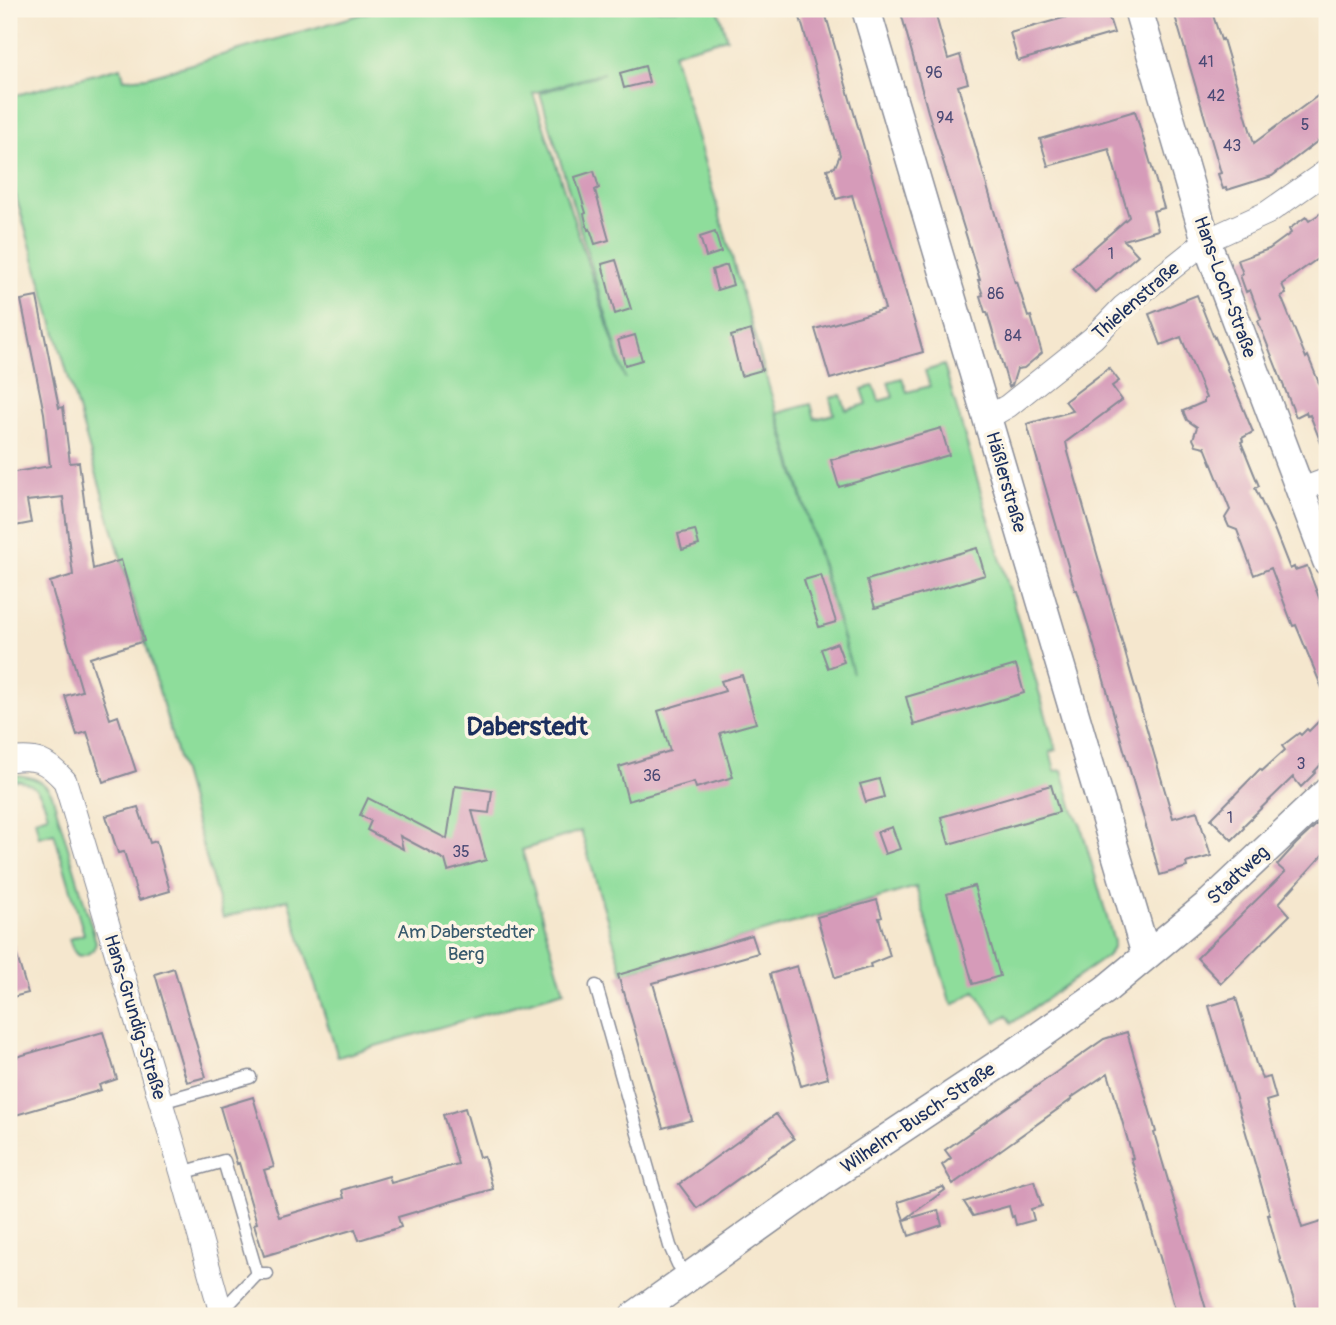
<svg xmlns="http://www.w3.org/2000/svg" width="1336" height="1325" font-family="Pangolin,sans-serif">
<rect width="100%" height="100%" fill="#fcf5e5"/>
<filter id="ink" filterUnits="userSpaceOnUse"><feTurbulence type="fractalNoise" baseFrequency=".0143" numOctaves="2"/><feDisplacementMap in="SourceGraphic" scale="14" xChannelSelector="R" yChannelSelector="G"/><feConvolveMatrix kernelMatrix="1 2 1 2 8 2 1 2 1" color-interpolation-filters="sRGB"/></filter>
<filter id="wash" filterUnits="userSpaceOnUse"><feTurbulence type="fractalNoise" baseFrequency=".00686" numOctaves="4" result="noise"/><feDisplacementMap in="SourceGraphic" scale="28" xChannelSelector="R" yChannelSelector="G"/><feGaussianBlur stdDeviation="1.57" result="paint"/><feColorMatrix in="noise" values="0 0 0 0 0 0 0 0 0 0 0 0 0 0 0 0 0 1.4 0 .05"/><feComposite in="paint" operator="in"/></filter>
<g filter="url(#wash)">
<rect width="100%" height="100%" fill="#f5e7ce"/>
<path fill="#8edd9b" stroke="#54867c" stroke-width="2" fill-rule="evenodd" d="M379 9H718L727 38 673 53 774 404 853 673 778 413 811 404 815 419 834 414 830 398 841 395 846 410 867 404 862 389 874 386 879 401 893 397 888 382 902 378 907 392 930 386 925 371 944 365 1056 750 1050 752 1055 771 1062 770 1073 809 1081 826 1114 942 1112 950 1106 957 1012 1023 1007 1015 996 1022 975 991 953 1005 949 998 916 887 623 973 581 831 522 850 564 991 338 1057 288 899 223 918 143 634 9 172V97L121 67 124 79 147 77ZM604 73 540 93 625 379 533 93Z
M9 775C27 775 42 778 52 794L96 942 94 950C78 961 74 956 69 939L84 934 54 833 39 837 35 819 48 815C42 792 35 780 9 780Z"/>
<g id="blocks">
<path fill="#d69bb9" d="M816 9H824L923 352 830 379 815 329 885 309 852 195 836 199 827 169 835 167 840 155 799 14Z
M900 9H934L948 59 960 55 968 83 958 86 1015 283 1017 282 1028 317 1031 316 1042 353 1024 368 1017 369 1012 385 1009 387 987 312H985L980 296 983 295 978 280H980L928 112Z
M1095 9H1106L1114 33 1018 61 1010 33Z
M1173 9H1211L1221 40 1223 39 1254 143 1327 89V134L1272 176 1227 190 1226 188 1223 189 1218 174 1221 173Z
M645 66 649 82 624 88 620 73Z
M1135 111 1164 208 1153 211 1158 230 1124 240 1138 255 1095 292 1072 267 1129 217 1109 149 1048 166 1040 139Z
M594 171 599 188 595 190 609 240 595 244 590 229 588 230 584 214 586 213 575 177Z
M1327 209V252L1282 284 1286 294 1281 296 1306 358 1308 356 1327 403 1326 456 1310 415 1307 416 1306 412 1296 417 1258 321 1261 319 1250 290 1246 292 1240 275 1243 274 1238 260 1269 249 1291 233 1289 229 1306 217 1309 221Z
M715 232 721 252 706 257 700 237Z
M616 260 631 309 615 314 602 264Z
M727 265 733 285 717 290 712 270Z
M1197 295 1214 338 1215 337 1228 368 1227 369 1253 432 1242 438 1243 441 1241 442 1259 486 1255 488 1275 531 1290 569 1294 567 1295 570 1307 566 1327 619V700L1296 625 1293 626 1271 568 1254 575 1237 530 1229 527 1225 518 1230 510 1205 447 1196 445 1193 439 1197 427 1187 420 1183 411 1204 402V399L1206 398 1181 337 1161 345 1149 314Z
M37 297 59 408 63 407 70 463 79 462 93 569 121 560 144 641 90 658 110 719 118 716 136 771 103 782 87 732 77 735 65 696 82 691 50 582 73 575 63 497 27 501 31 523 15 526 9 493V473L50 466 44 413 21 300Z
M751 330 762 370 741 376 731 336Z
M635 335 642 360 625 365 618 340Z
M1109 368 1119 381 1112 386 1122 400 1066 442 1068 452 1154 754 1173 818 1197 811 1211 856 1186 863 1187 867 1160 875 1089 628 1077 590H1075L1027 424 1073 411 1065 401Z
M941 428 949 455 839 487 831 460Z
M695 530 699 545 682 550 678 534Z
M977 548 985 575 875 608 867 580Z
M821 575 836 622 819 627 804 580Z
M837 643 844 662 828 668 821 649Z
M1016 665 1024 693 914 725 906 697Z
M742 675 756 723 720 733 733 777 696 788 694 782 628 801 619 767 670 751 658 711 725 691 721 681Z
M1327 713V758L1314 772 1315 773 1301 787 1293 777 1243 826 1244 828 1232 840 1211 819 1260 769 1262 771 1285 750 1282 746 1299 733 1301 735 1307 729 1309 731Z
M879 779 884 797 866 802 860 784Z
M1051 785 1059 812 949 844 941 817Z
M455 786 492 791 489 813 472 811 486 860 448 871 445 860 400 836 403 849 367 830 371 821 360 815 368 798 447 839Z
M138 807 150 843 156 841 170 891 139 900 124 852 118 853 106 816Z
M1327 815V850L1279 903 1290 915 1221 983 1197 958 1285 872 1277 865 1296 844Z
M892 827 900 849 885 854 877 832Z
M974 886 1000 976 973 984 947 894Z
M877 900 882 917 879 918 890 956 870 964 871 967 835 978 817 917Z
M752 935 758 953 653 983 692 1120 663 1128 624 992H623L618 975Z
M13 943 28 993 9 998V944Z
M797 966 828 1078 801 1086 770 974Z
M174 968 206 1077 187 1082 155 974Z
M1236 998 1257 1067H1258L1262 1079 1270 1077 1276 1098 1266 1101 1302 1228 1327 1220V1288L1324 1291 1327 1304V1316H1299L1282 1263H1281L1268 1215H1270L1209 1006Z
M103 1032 117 1079 99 1085 101 1090 9 1117V1059Z
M1127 1032 1156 1132 1154 1133 1208 1316H1177L1131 1158H1133L1108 1073 1071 1098 1072 1099 953 1184 942 1165 951 1158 945 1150 1104 1039Z
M253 1097 274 1167 264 1170 279 1217 344 1198 342 1190 389 1176 391 1183 458 1164 443 1115 465 1108 479 1157 484 1156 493 1189 398 1217 401 1227 359 1240 355 1229 264 1256 254 1224 257 1223 239 1163 237 1164 220 1107Z
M776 1114 794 1139 697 1208 679 1184Z
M1034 1181 1042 1206 1031 1209 1034 1220 1016 1225 1014 1216 1012 1217 1009 1206 973 1216 964 1202Z
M943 1187 945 1190 904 1220 898 1202Z
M938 1210 942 1225 909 1236 904 1220Z"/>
</g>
</g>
<g filter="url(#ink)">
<use href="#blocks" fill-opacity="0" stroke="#888b96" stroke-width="2"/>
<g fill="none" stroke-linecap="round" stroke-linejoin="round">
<defs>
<path id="service" d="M596 986 670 1246 678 1264 688 1277
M161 1102 250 1077
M182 1173 224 1161 257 1274
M221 1312 257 1274H267"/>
<path id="minor" d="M987 418 1008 406 1093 338 1123 307 1206 241 1267 213 1327 171
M1300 490 1327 480
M9 760C36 756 46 760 65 781L182 1173 222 1316"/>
<path id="tertiary" d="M866 9 1146 955
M1138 9 1206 241 1327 561
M634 1316 826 1179 1011 1056 1105 990 1211 902 1327 792"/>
</defs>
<use href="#service" stroke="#888b96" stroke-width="15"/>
<use href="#minor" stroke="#888b96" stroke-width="25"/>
<use href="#tertiary" stroke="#888b96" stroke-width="31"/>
<use href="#service" stroke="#fff" stroke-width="12"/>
<use href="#minor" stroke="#fff" stroke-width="23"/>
<use href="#tertiary" stroke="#fff" stroke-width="28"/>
</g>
</g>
<g text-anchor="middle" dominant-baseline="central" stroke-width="7" stroke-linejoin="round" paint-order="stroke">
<g font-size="16" fill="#4a4a75">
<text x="1206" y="62">41</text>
<text x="934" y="73">96</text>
<text x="1216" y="96">42</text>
<text x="945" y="118">94</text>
<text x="1305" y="125">5</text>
<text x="1232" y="146">43</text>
<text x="1111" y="254">1</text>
<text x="996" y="294">86</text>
<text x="1013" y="336">84</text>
<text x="1301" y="764">3</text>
<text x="652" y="776">36</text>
<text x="1230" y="818">1</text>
<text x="461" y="852">35</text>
</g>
<g font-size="19" fill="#1b2f5e" stroke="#fcf5e5">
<text transform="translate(1225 287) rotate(70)">Hans-Loch-Straße</text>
<text transform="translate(1136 301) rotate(-41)">Thielenstraße</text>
<text transform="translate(1006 482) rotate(74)">Häßlerstraße</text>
<text transform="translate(1238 875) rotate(-43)">Stadtweg</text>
<text transform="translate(135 1017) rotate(73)">Hans-Grundig-Straße</text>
<text transform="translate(918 1118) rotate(-34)">Wilhelm-Busch-Straße</text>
</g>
<g font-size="19" fill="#385a6d" stroke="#fcf5e5">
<text x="466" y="932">Am Daberstedter<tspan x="466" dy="22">Berg</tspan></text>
</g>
<g font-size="26" font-weight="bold" fill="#1b2f5e" stroke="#fcf5e5">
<text x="527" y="727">Daberstedt</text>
</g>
</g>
<rect width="1336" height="1325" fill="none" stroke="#fcf5e5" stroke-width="35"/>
</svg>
